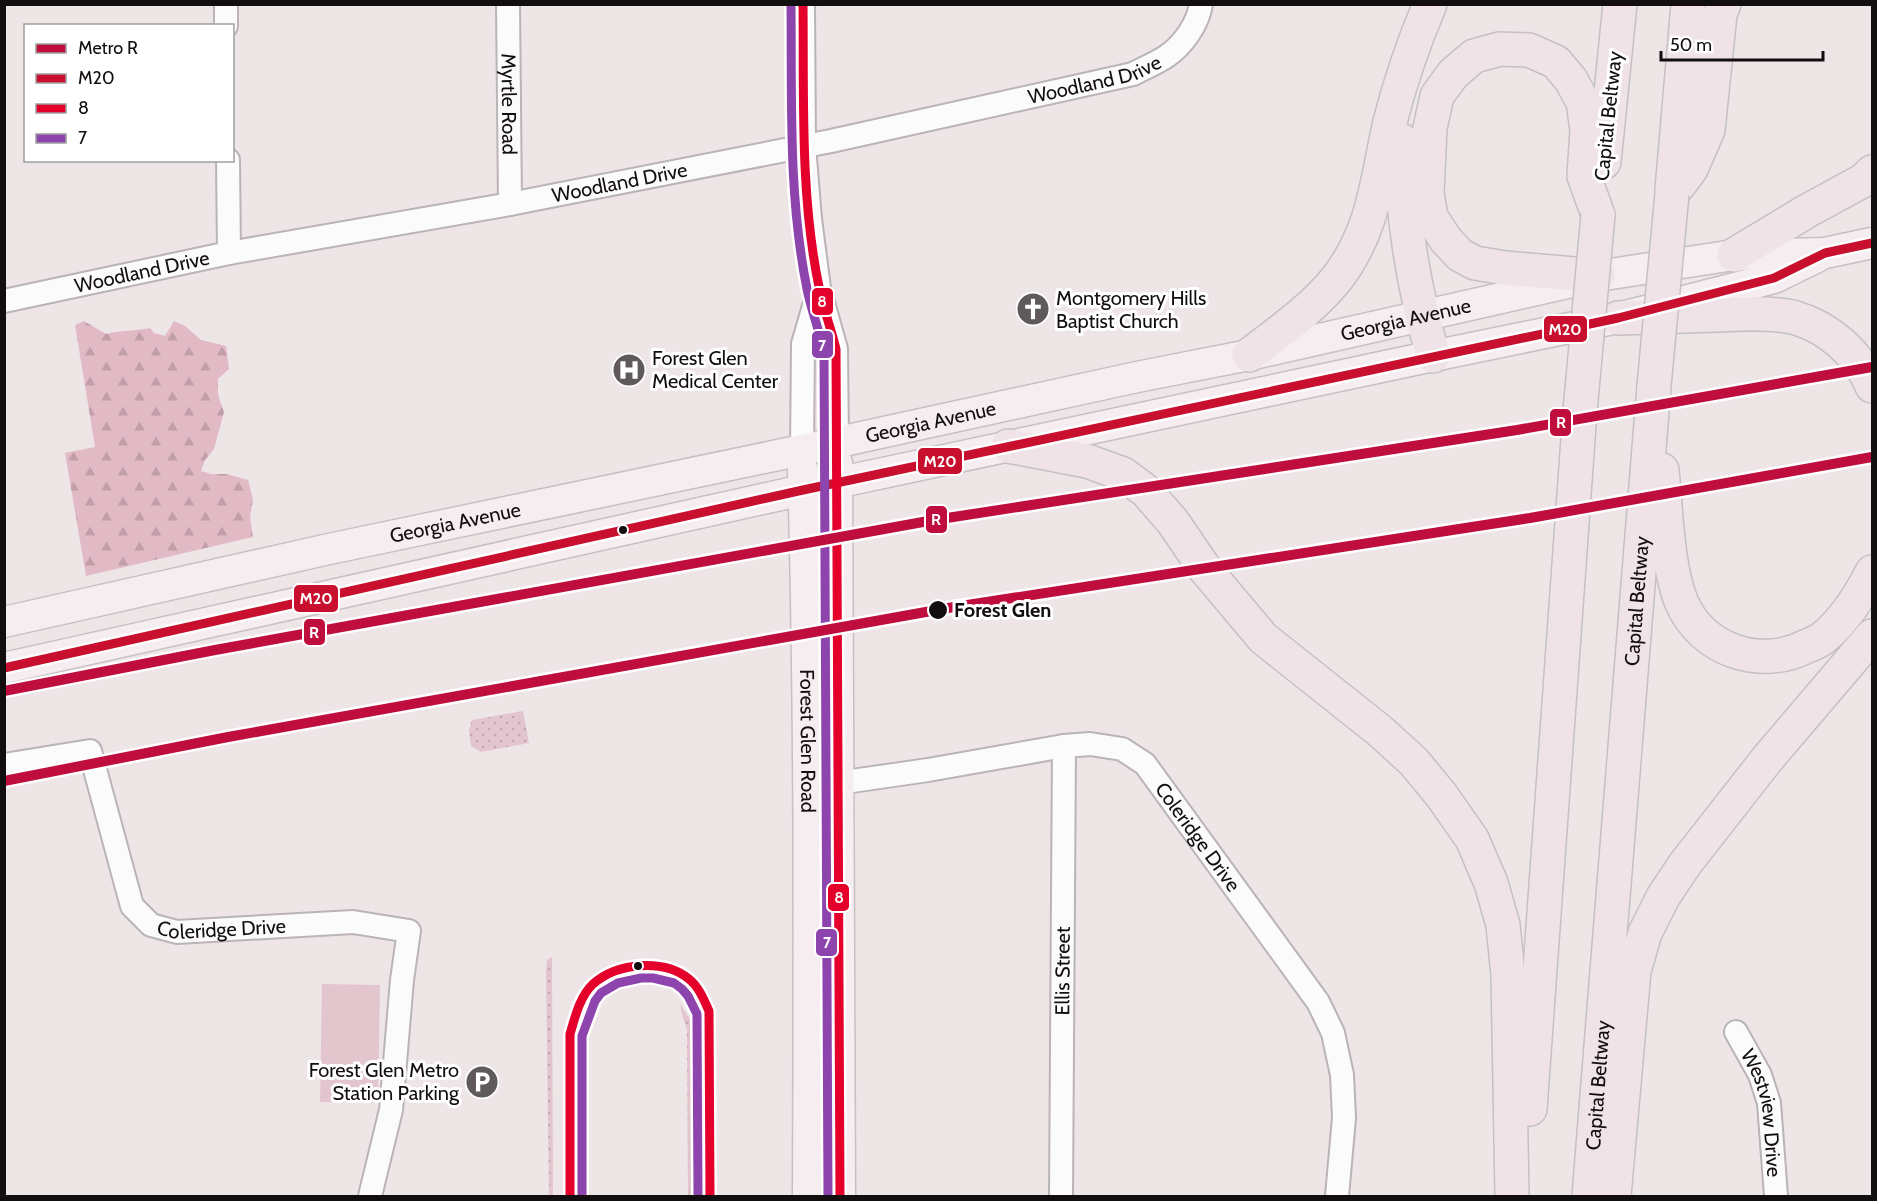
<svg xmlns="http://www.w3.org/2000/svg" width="1877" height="1201" font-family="Cabin,sans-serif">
<defs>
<pattern id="grass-dots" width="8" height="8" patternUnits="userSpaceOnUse" patternTransform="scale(1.5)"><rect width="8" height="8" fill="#e3c5ce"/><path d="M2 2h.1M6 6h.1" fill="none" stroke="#c2a8b0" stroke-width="1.8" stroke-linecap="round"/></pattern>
<pattern id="forest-firs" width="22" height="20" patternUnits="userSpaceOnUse" patternTransform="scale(1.5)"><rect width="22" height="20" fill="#e2bac6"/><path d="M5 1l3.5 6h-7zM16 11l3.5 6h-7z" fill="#c19fa9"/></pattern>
</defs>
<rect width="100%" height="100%" fill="#eee5e7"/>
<path fill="url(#grass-dots)" d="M523 711 529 743 481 752 471 746 469 730 472 720Z
M552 957 553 1196H549L546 970 547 960Z
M681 1005 691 1021 693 1030 695 1196H688L687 1030C685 1021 680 1014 681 1005Z"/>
<path fill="url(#forest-firs)" d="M84 321 106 334C120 330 135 331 150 328L154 333 165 336 174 321 185 326 201 340 226 346 229 369 218 379V395L224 412 214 449 205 460 201 471 211 474H227L248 480 253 499 250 517 253 537 86 576 65 453 95 447 75 325Z"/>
<path fill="#e3c5ce" d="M322 984 380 985 378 1103 320 1102Z"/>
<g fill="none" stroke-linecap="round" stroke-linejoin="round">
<defs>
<g id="minor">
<path d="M226 4V26"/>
<path id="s1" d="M508 4 510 204"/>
<path d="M803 4 804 146 810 219 819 288 836 349 837 442"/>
<path d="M228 160 229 253"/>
<path id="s2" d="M4 301 229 253 510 204 831 141 1133 74C1144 68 1157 63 1167 56 1183 45 1198 24 1201 4"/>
<path d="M802 450 803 344 819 289"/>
<path id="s3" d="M4 765 90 751 132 906 151 925 177 932 353 922 409 931 402 980 391 1110 370 1196"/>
<path id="s4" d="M838 783 928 770 1064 746 1090 744 1122 749 1145 764 1318 1002 1333 1033 1342 1075 1344 1118 1337 1196"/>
<path id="s5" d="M1736 1032 1760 1075 1769 1103 1776 1196"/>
<path id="s6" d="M1061 1196 1064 746"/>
</g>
<g id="major">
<path d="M837 463 840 1196"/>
<path id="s7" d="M803 471C810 713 809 955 808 1196"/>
<path id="s8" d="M4 622 329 549 802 450 1137 377 1249 355 1598 276 1734 255 1825 253 1872 243"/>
<path d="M4 668 803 490 1433 356 1618 318 1774 278 1817 257"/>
</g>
<g id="highway">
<path d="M1401 140C1401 213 1413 285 1433 356"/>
<path d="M1604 162 1620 4"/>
<path d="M1672 190 1688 4"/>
<path d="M1672 194 1691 169 1708 130 1720 14 1724 4"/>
<path d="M1734 255 1807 211 1864 180 1872 172"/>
<path d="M1598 276 1505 268 1475 263 1460 255 1446 240 1431 217 1427 193 1430 128 1437 96 1453 74 1474 56 1500 49 1529 50 1556 62 1571 80 1583 102 1587 130 1584 176 1598 215"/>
<path d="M1618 318C1651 317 1685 316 1718 315 1741 314 1775 312 1796 318 1829 328 1859 354 1872 386"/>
<path d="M1249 355C1280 331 1314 308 1338 277 1375 228 1377 178 1390 122 1400 82 1414 42 1430 4"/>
<path d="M1008 446 1087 461 1123 474 1146 491 1173 522 1205 569 1263 638 1380 731 1414 762 1442 796 1472 839 1491 883 1503 925 1508 975 1512 1196"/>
<path d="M1662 470C1666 509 1667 566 1681 601 1702 651 1761 670 1807 646 1813 644 1819 641 1823 638 1845 620 1860 596 1872 572"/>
<path d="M1530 1109 1580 411"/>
<path id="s9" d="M1589 1196 1654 386"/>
<path d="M1614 1196 1634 971 1645 933 1663 897 1685 864 1768 758 1872 636"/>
</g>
</defs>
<use href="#minor" stroke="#bab4b5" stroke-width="26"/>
<use href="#major" stroke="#c5c0c2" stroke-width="33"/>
<use href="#highway" stroke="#c5c0c2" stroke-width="36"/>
<use href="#minor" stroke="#fcfbfb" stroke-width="22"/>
<use href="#major" stroke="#f5edf0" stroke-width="30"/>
<use href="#highway" stroke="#f0e3e7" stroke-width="33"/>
<defs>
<path id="highway-bridge" d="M1654 386 1672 194
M1580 411 1598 215"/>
</defs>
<use href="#highway-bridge" stroke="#c5c0c2" stroke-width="36" stroke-linecap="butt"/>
<use href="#highway-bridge" stroke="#f0e3e7" stroke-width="33"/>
<defs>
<path id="bus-1" d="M4 668 803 490 1618 318 1774 278 1825 253 1872 243"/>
<path id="bus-2" d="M803 4C804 98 800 195 819 287 823 308 831 328 836 349L840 1196
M570 1196V1034C575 1017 580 996 593 984 618 962 664 959 689 979 699 987 704 1000 709 1011L710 1196"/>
<path id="bus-3" d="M791 4C792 99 788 195 807 289 811 309 819 330 824 351L828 1196
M582 1196V1036L595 1001 601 993 618 983 641 978H653L674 983 682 989 688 996 697 1014 698 1196"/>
</defs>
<use href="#bus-1" stroke="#fff" stroke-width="14"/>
<use href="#bus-2" stroke="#fff" stroke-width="14"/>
<use href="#bus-3" stroke="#fff" stroke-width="14"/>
<use href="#bus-1" stroke="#c8102e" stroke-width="9"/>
<use href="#bus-2" stroke="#e4002b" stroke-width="9"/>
<use href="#bus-3" stroke="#8e44ad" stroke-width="9"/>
<defs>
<path id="metro-1" d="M4 691 215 650 934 520 1517 430 1872 367
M4 781 228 737 948 608 1530 518 1872 457"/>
</defs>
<use href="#metro-1" stroke="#fff" stroke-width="15"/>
<use href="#metro-1" stroke="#bf0d3e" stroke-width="10"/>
</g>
<defs>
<symbol id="church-disc" viewBox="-11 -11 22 22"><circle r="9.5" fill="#5f595b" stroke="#fff"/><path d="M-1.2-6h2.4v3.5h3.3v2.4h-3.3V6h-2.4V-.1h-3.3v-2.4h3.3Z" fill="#fff"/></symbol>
<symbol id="hospital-disc" viewBox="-11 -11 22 22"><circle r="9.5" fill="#5f595b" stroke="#fff"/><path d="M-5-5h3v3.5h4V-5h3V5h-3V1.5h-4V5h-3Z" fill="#fff"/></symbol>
<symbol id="parking-disc" viewBox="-11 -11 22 22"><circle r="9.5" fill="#5f595b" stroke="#fff"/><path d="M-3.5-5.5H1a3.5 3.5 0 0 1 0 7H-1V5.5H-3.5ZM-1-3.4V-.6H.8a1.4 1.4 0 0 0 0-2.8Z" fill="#fff"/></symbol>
</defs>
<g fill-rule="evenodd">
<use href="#church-disc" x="1014" y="290" width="38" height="38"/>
<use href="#hospital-disc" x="610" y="351" width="38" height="38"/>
<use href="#parking-disc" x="463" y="1063" width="38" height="38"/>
</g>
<g fill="#120d0f" stroke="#fff" stroke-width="2">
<circle cx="623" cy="530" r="5"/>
<circle cx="938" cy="610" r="10"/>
<circle cx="638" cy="966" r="5"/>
</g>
<g text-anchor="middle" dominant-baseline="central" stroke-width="6" stroke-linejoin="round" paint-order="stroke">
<g font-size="20" fill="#120d0f" stroke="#fff">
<text stroke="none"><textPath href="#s2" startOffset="1113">Woodland Drive</textPath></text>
<text stroke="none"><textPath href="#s1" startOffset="100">Myrtle Road</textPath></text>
<text transform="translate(1608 116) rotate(-84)">Capital Beltway</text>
<text stroke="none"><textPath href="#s2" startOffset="627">Woodland Drive</textPath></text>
<text stroke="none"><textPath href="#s2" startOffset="141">Woodland Drive</textPath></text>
<text stroke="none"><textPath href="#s8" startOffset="1434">Georgia Avenue</textPath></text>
<text stroke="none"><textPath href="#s8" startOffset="948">Georgia Avenue</textPath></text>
<text stroke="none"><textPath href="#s8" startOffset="462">Georgia Avenue</textPath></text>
<text stroke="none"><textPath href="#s9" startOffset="597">Capital Beltway</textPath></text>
<text stroke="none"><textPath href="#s7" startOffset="270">Forest Glen Road</textPath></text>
<text stroke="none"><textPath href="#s4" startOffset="405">Coleridge Drive</textPath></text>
<text stroke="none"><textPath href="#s3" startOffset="346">Coleridge Drive</textPath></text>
<text stroke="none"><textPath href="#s6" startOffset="225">Ellis Street</textPath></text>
<text stroke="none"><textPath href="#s9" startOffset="111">Capital Beltway</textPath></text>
<text stroke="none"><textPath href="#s5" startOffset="87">Westview Drive</textPath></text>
</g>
<g font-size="20" fill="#120d0f" stroke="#fff" text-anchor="start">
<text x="1056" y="298">Montgomery Hills<tspan x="1056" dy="23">Baptist Church</tspan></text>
<text x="652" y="358">Forest Glen<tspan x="652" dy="23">Medical Center</tspan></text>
<text x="459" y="1070" text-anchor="end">Forest Glen Metro<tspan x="459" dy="23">Station Parking</tspan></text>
</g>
<g font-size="20" font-weight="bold" fill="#120d0f" stroke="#fff" text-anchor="start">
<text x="954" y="610">Forest Glen</text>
</g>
</g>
<g stroke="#fff" stroke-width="2">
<rect x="811" y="287" width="23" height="29" rx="6" fill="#e4002b"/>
<rect x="1543" y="315" width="45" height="28" rx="6" fill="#c8102e"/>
<rect x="811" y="330" width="23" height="29" rx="6" fill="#8e44ad"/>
<rect x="1549" y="408" width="23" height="29" rx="6" fill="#bf0d3e"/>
<rect x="917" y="447" width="46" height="28" rx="6" fill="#c8102e"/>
<rect x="925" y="505" width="23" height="29" rx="6" fill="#bf0d3e"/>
<rect x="293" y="584" width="46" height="29" rx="6" fill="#c8102e"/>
<rect x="303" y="618" width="23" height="28" rx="6" fill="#bf0d3e"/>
<rect x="827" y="883" width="23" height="29" rx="6" fill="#e4002b"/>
<rect x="815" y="928" width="23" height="29" rx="6" fill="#8e44ad"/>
</g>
<g font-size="16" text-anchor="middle" font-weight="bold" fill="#fff">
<text x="822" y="307">8</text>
<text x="1565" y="335">M20</text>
<text x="822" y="351">7</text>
<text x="1561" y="428">R</text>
<text x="940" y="467">M20</text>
<text x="936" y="525">R</text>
<text x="316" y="604">M20</text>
<text x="314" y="638">R</text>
<text x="839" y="903">8</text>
<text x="827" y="948">7</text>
</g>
<rect width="1877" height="1201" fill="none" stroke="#120d0f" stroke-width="12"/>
<rect x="24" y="24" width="210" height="138" fill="#ffffff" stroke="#a09e9f" stroke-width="1.5"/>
<rect x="36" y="44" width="30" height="9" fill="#bf0d3e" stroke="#a09e9f" stroke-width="1.5"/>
<text x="78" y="54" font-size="18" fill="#120d0f">Metro R</text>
<rect x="36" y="74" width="30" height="9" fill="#c8102e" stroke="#a09e9f" stroke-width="1.5"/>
<text x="78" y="84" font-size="18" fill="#120d0f">M20</text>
<rect x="36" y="104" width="30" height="9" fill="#e4002b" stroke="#a09e9f" stroke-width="1.5"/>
<text x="78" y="114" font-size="18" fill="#120d0f">8</text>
<rect x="36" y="134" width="30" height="9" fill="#8e44ad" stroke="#a09e9f" stroke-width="1.5"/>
<text x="78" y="144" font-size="18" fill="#120d0f">7</text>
<path d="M1661 51v9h162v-9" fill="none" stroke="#120d0f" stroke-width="3"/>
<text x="1670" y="51" font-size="18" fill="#120d0f" stroke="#ffffff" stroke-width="4.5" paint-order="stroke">50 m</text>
</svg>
